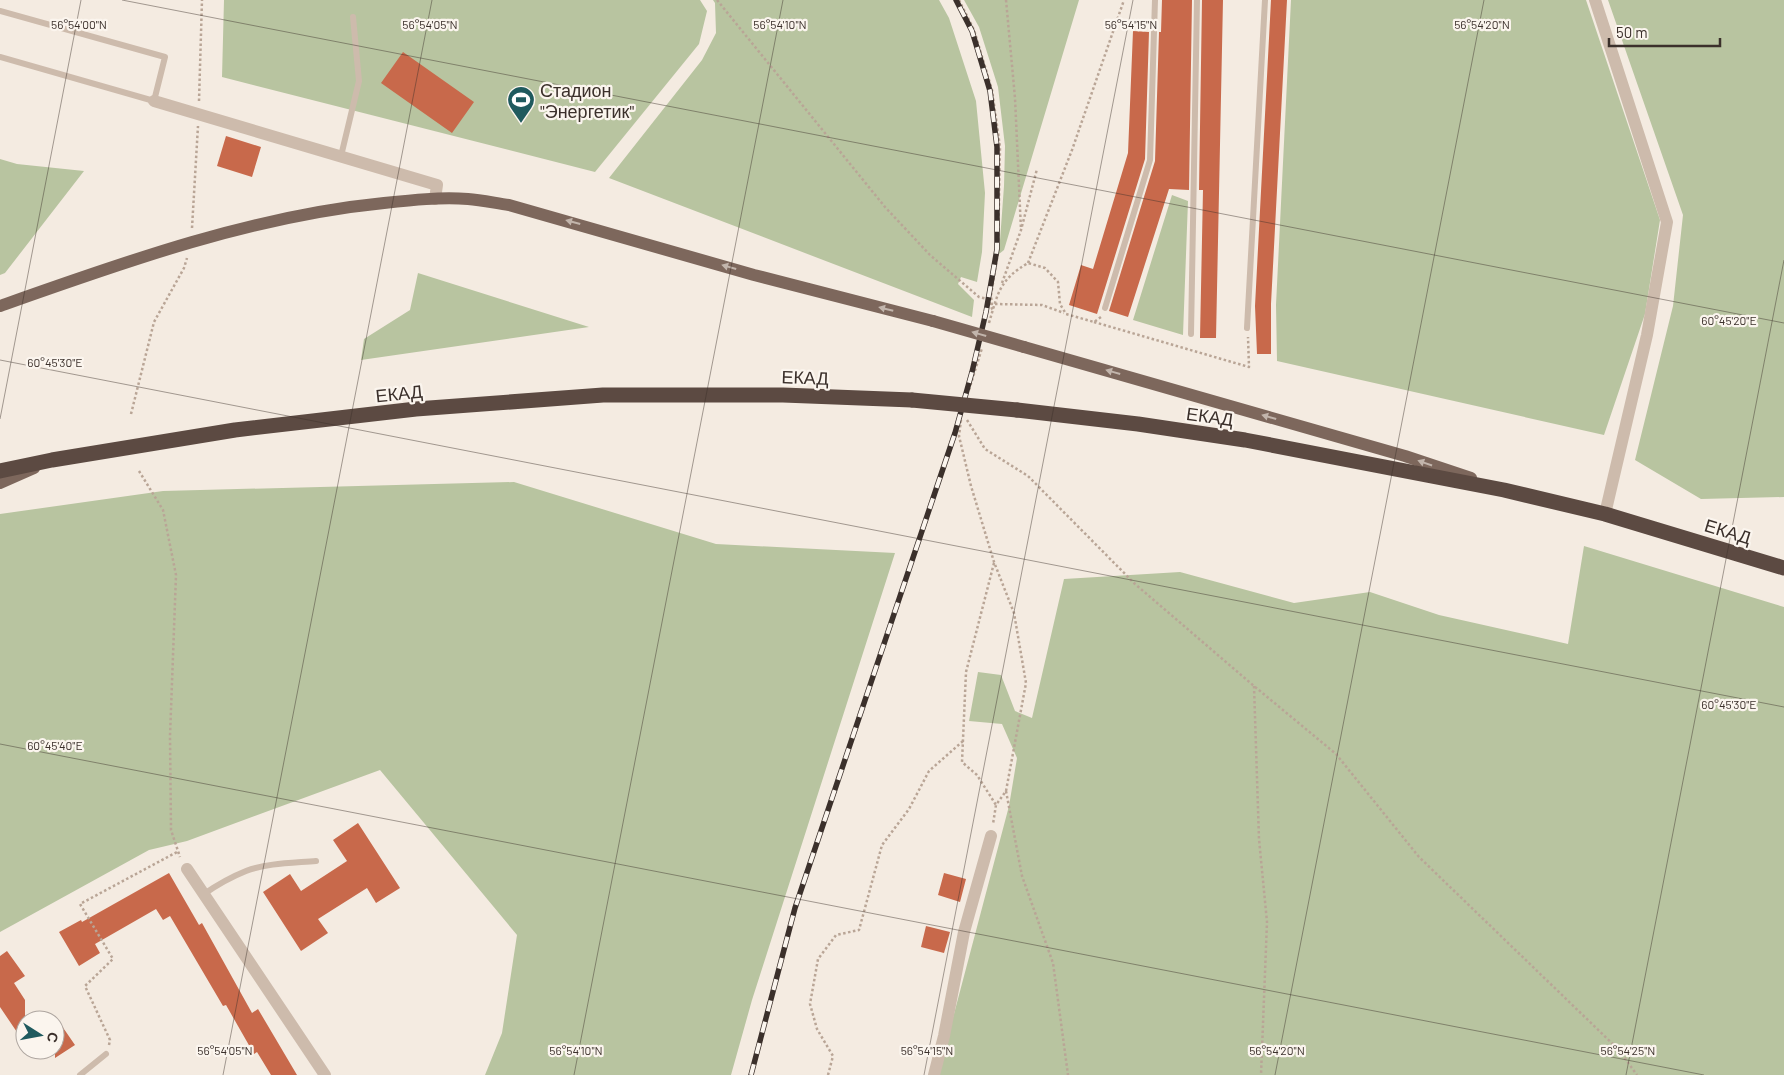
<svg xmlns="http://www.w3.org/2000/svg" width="1784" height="1075" font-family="Barlow,sans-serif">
<rect width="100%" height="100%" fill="#f4ebe1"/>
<path fill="#b8c4a0" d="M224 0H700L707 11 699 44 595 172 222 77Z
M713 0H939L949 18 976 101 985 193 982 252 977 282 961 277 958 284 974 300 972 317 609 178 702 60 716 33 715 3Z
M964 0H1079L1004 250 999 254 1004 186 1005 146 998 87 979 27Z
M1291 0H1586L1660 220 1645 314 1604 435 1277 361 1276 305Z
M1608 0H1784V497L1701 499 1635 460 1673 306 1683 215Z
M0 159 17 164 84 171 5 273 0 275Z
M1172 195 1188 201 1183 335 1133 320Z
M418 273 589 327 361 360 364 339 410 310Z
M514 482 716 544 895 553 752 1000 731 1075H485L502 1033 517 935 380 770 187 841 149 850 0 932V514L163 491Z
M1584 546 1784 607V1075H934L950 1029 1009 806 1017 758 1002 724 969 721 978 672 1001 675 1015 711 1032 718 1064 579 1180 572 1294 603 1370 592 1439 615 1568 644Z"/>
<path fill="#c8694b" d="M1162 0H1192L1189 190 1169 189 1128 317 1109 311 1155 161 1159 32H1161Z
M1202 0H1223L1216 338H1200L1203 190H1199Z
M1271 0H1287L1271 304V354H1257L1255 306Z
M1133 31 1149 32 1145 159 1097 314 1069 305 1081 265 1093 269 1128 153Z
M403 52 474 102 452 133 381 83Z
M226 136 261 147 252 177 217 166Z
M358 823 400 888 376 903 367 888 318 919 328 933 301 951 263 892 290 874 301 891 347 861 333 840Z
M169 873 199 925 202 923 252 1013 258 1009 297 1075H271L257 1052 254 1054 226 1005 223 1006 170 916 163 920 156 909 95 944 100 953 79 966 59 932 81 920 82 922Z
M944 873 966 879 960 902 938 895Z
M926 926 950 932 944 953 921 947Z
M7 951 25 976 14 983 25 1000V1044L0 1007V956Z
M55 1016 75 1045 55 1058Z"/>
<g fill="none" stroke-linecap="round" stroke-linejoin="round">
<path stroke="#b9a596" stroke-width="2.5" stroke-dasharray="2.5 2.5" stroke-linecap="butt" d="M717 0 885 207 930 255 979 297 988 299 993 311
M959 0 974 30 992 90 1000 147 998 253 991 295 992 307
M1006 0 1015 98 1021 230
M199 101 202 0
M192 228 198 126
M1028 263 1072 150 1124 0
M1002 283 1021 230 1037 169
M995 304 1042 305 1064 313
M1094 322 1249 367 1248 337
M989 323C998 293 999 280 1028 263L1045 268 1058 282 1060 304 1066 314 1094 322 1101 317
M969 390 982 348
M131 414 154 322 184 268 187 258
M961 420 959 436 971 486 994 562 1014 613 1026 683 1006 791 996 805 993 824
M967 420 985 449 1028 476 1135 584 1254 686 1336 754 1419 857 1619 1050 1637 1075
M139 471 163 510 176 575 170 736 171 830 180 857
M994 563 966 672 962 762 977 775 996 805
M1254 686 1259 839 1267 922 1261 1075
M1006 791 1022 876 1053 963 1068 1075
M109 1045 110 1040 85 986 113 959 80 904 177 852
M828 1075 833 1056 817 1029 810 1004 818 959 836 935 859 930 882 845 909 809 929 771 963 741"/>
<path stroke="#cdbbac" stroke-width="6" d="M0 11 165 57 154 101 0 57
M341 156 359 81 353 17
M1105 308 1150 160 1155 0
M1247 328 1265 0
M1191 334 1197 0
M204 894C217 885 231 877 246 871 267 863 293 863 316 861
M80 1075 106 1054"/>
<path stroke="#cdbbac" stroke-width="12" d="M1595 0 1667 222 1647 335 1605 514
M154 101 437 185 435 199
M187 869 325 1075
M934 1075 944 1036 964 932 991 836"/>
<path stroke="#7d675c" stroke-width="12" d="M0 306C124 262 252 216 384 203 412 200 440 197 468 199 481 200 495 203 509 205L754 275 933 321
M1024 347 1405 456 1471 478
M0 483 34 468"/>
<path stroke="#5c4a42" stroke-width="15" d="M1017 410 1138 424 1245 440 1504 490 1605 514 1784 568
M0 471 52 460 235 430 416 409 603 395H783L912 400"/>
<defs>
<path id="rail" d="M751 1075 795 908 955 433 972 372 986 312 997 249V147L990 91 972 31 956 0"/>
</defs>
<use href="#rail" stroke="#3b302b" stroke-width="5.5"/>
<use href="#rail" stroke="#fbf5ee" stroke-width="4" stroke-dasharray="11" stroke-linecap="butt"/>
<path stroke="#7d675c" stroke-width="12" d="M933 321 1024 347"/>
<path stroke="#5c4a42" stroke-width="15" d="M912 400 1017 410"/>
</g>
<defs><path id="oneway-solid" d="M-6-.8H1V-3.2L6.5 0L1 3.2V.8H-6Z" transform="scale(1.25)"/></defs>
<g fill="#c2b5ac">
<use href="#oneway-solid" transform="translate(573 222) rotate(-165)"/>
<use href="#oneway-solid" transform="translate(729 267) rotate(-164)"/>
<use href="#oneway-solid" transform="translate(886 309) rotate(-166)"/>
<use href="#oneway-solid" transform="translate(979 334) rotate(-164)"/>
<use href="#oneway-solid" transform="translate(1113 372) rotate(-164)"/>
<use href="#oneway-solid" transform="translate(1269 417) rotate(-164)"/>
<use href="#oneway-solid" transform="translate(1425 463) rotate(-161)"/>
</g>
<path fill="none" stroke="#3b302b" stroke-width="1" stroke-opacity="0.45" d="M122 0 1784 323M0 360 1784 707M0 419 81 0M0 744 1704 1075M223 1075 432 0M574 1075 783 0M924 1075 1133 0M1275 1075 1484 0M1626 1075 1784 260"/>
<defs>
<symbol id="stadium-pin" viewBox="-11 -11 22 30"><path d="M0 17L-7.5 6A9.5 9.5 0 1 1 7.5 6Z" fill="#1f5a5e" stroke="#fbf5ee"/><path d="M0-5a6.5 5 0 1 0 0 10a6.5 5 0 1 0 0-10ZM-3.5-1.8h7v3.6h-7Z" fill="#fff"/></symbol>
</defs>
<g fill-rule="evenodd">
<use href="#stadium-pin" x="505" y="84" width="32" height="43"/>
</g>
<g text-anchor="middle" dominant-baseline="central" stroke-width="4.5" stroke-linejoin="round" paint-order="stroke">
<g font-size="18" fill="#3b302b" stroke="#fbf5ee" text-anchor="start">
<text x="540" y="90">Стадион<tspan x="540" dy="21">"Энергетик"</tspan></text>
</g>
<g font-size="18" fill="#3b302b" stroke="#fbf5ee">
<text transform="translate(805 377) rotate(2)">ЕКАД</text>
<text transform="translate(399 393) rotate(-6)">ЕКАД</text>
<text transform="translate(1210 416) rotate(8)">ЕКАД</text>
<text transform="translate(1728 531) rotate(17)">ЕКАД</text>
</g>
</g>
<g font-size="12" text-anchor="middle" fill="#3b302b" stroke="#fbf5ee" stroke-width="4.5" stroke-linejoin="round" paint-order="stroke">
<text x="79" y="29">56°54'00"N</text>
<text x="430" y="29">56°54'05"N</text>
<text x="780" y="29">56°54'10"N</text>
<text x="1131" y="29">56°54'15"N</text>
<text x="1482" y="29">56°54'20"N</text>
<text x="1729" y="325">60°45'20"E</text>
<text x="55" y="367">60°45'30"E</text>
<text x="1729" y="709">60°45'30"E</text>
<text x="55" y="750">60°45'40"E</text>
<text x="225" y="1055">56°54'05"N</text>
<text x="576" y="1055">56°54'10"N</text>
<text x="927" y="1055">56°54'15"N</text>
<text x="1277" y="1055">56°54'20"N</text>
<text x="1628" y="1055">56°54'25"N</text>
</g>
<g transform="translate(40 1035) rotate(101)"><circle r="24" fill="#fbf5ee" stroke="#aea6a0"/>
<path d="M0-4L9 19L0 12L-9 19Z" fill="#1f5a5e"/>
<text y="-8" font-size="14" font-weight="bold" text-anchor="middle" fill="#3b302b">С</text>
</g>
<path d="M1609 38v8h111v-8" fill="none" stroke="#3b302b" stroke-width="2.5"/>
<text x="1616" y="38" font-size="15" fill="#3b302b" stroke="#fbf5ee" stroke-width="4" paint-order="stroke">50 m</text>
</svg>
